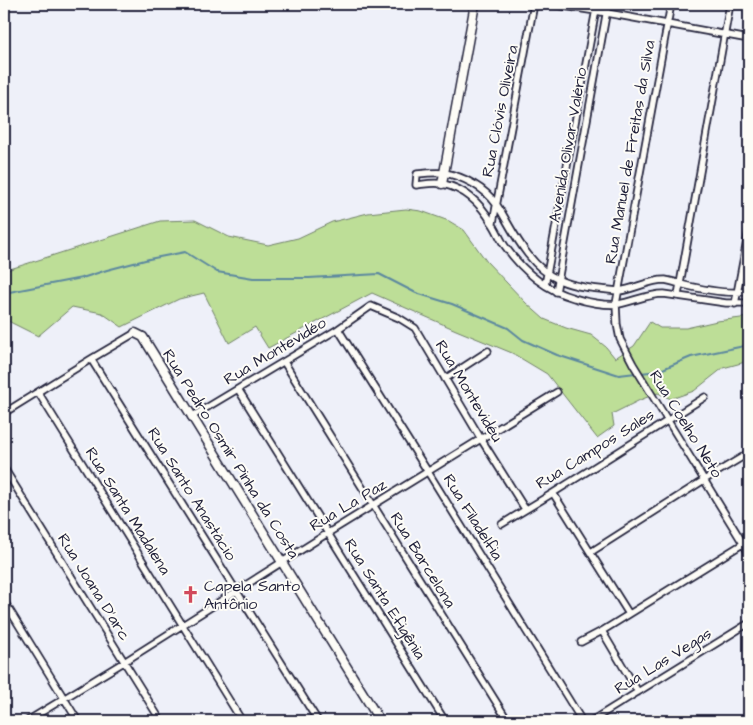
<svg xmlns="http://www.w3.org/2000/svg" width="753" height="725" font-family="'Architects Daughter',sans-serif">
<rect width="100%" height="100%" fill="#eef0f9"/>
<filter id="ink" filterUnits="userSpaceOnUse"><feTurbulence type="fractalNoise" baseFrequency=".02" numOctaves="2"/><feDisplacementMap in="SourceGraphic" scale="10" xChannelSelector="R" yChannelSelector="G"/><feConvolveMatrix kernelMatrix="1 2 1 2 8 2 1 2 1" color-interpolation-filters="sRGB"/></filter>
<g filter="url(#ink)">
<path fill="#bdde97" stroke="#708069" d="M406 209 421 211 449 221 464 230 487 262 526 303 544 319 566 328 591 335 606 347 615 358 634 346 650 322 660 328H686L717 321 749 317V361L723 368 694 391 671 399 658 393 640 400 612 414 614 426 597 438 547 374 512 353 456 330 372 293 268 348 255 327 229 343 204 293 179 299 122 327 102 313 72 307 38 336 4 319V271L160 221 195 220 229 237 268 245 298 238 332 222 368 213Z"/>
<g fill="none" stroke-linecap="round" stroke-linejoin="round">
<path stroke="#5c889f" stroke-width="2" d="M4 293 82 278 107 270 149 259 185 252 217 272 253 278H309L379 274 416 293 452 304 508 328 523 340 557 355 619 375 636 373
M641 373 658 371 691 357 749 345"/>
<defs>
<path id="minor" d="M550 4 596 11 749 39
M671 4 616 304 617 324 620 339 633 364 749 553
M493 223 534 4
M545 285 597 4
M749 291C729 295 700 289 680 284 675 282 670 281 665 280 649 280 635 289 619 291 599 289 578 288 559 280 534 269 519 243 506 220 503 215 500 209 496 204 485 188 463 176 444 173 436 172 426 173 417 174L416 185C425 184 435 182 443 184 466 189 481 204 492 223 497 230 500 239 505 246 522 270 545 290 574 298 586 302 607 306 619 304 634 301 649 294 664 294L726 303H749
M556 292 608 4
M678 295 730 4
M735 304 749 230
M338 329 428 472 582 721
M91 359 318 721
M284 362 508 721
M445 379 488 351
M238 389 445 721
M38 392 242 721
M4 413 91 359 135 333
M191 417 338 329 371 306 399 318 415 328 481 439 525 509
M4 468 161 721
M553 493 629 614
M502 524 553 493 705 397
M591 552 704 480 749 453
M4 601 78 721
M602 631 638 692
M581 642 602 631 749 540
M27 721 124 662 328 533 557 392
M591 721 749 623"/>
<path id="tertiary" d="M442 184 475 4
M135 333 143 337 380 721"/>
</defs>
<use href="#minor" stroke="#22223b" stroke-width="9"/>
<use href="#tertiary" stroke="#22223b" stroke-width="11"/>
<use href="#minor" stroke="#fdfcf7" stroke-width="5.5"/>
<use href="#tertiary" stroke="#fdfcf7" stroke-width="8"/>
</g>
</g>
<defs>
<symbol id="church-bare" viewBox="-9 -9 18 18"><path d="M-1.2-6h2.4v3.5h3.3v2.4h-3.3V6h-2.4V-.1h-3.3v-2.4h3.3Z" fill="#d1495b" stroke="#fdfcf7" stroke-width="2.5" paint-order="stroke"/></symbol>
</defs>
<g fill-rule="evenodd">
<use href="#church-bare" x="178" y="582" width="25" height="25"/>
</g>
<g text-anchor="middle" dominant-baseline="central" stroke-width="4" stroke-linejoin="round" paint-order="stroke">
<g font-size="16" fill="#22223b" stroke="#fdfcf7">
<text transform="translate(500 111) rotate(-79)">Rua Clóvis Oliveira</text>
<text transform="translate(568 145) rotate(-80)">Avenida Olivar Valério</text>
<text transform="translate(630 152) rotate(-80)">Rua Manuel de Freitas da Silva</text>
<text transform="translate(275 351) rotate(-31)">Rua Montevidéo</text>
<text transform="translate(469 391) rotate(59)">Rua Montevidéu</text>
<text transform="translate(686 424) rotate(58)">Rua Coelho Neto</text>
<text transform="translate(595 449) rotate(-32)">Rua Campos Sales</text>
<text transform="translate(231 454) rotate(58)">Rua Pedro Osmir Pinha da Costa</text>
<text transform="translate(192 494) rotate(58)">Rua Santo Anastácio</text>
<text transform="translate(348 505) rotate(-31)">Rua La Paz</text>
<text transform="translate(128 511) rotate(58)">Rua Santa Madalena</text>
<text transform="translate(473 517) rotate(58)">Rua Filadelfia</text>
<text transform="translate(423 560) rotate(58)">Rua Barcelona</text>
<text transform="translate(94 587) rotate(58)">Rua Joana D'arc</text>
<text transform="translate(385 599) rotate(58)">Rua Santa Efigênia</text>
<text transform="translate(663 661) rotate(-32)">Rua Las Vegas</text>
</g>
<g font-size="16" fill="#22223b" stroke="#fdfcf7" text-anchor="start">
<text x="204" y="586">Capela Santo<tspan x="204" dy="18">Antônio</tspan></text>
</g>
</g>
<rect width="753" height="725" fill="none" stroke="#fdfcf7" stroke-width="20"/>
<rect x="10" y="10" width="733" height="705" fill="none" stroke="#22223b" stroke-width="2" filter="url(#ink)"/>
</svg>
